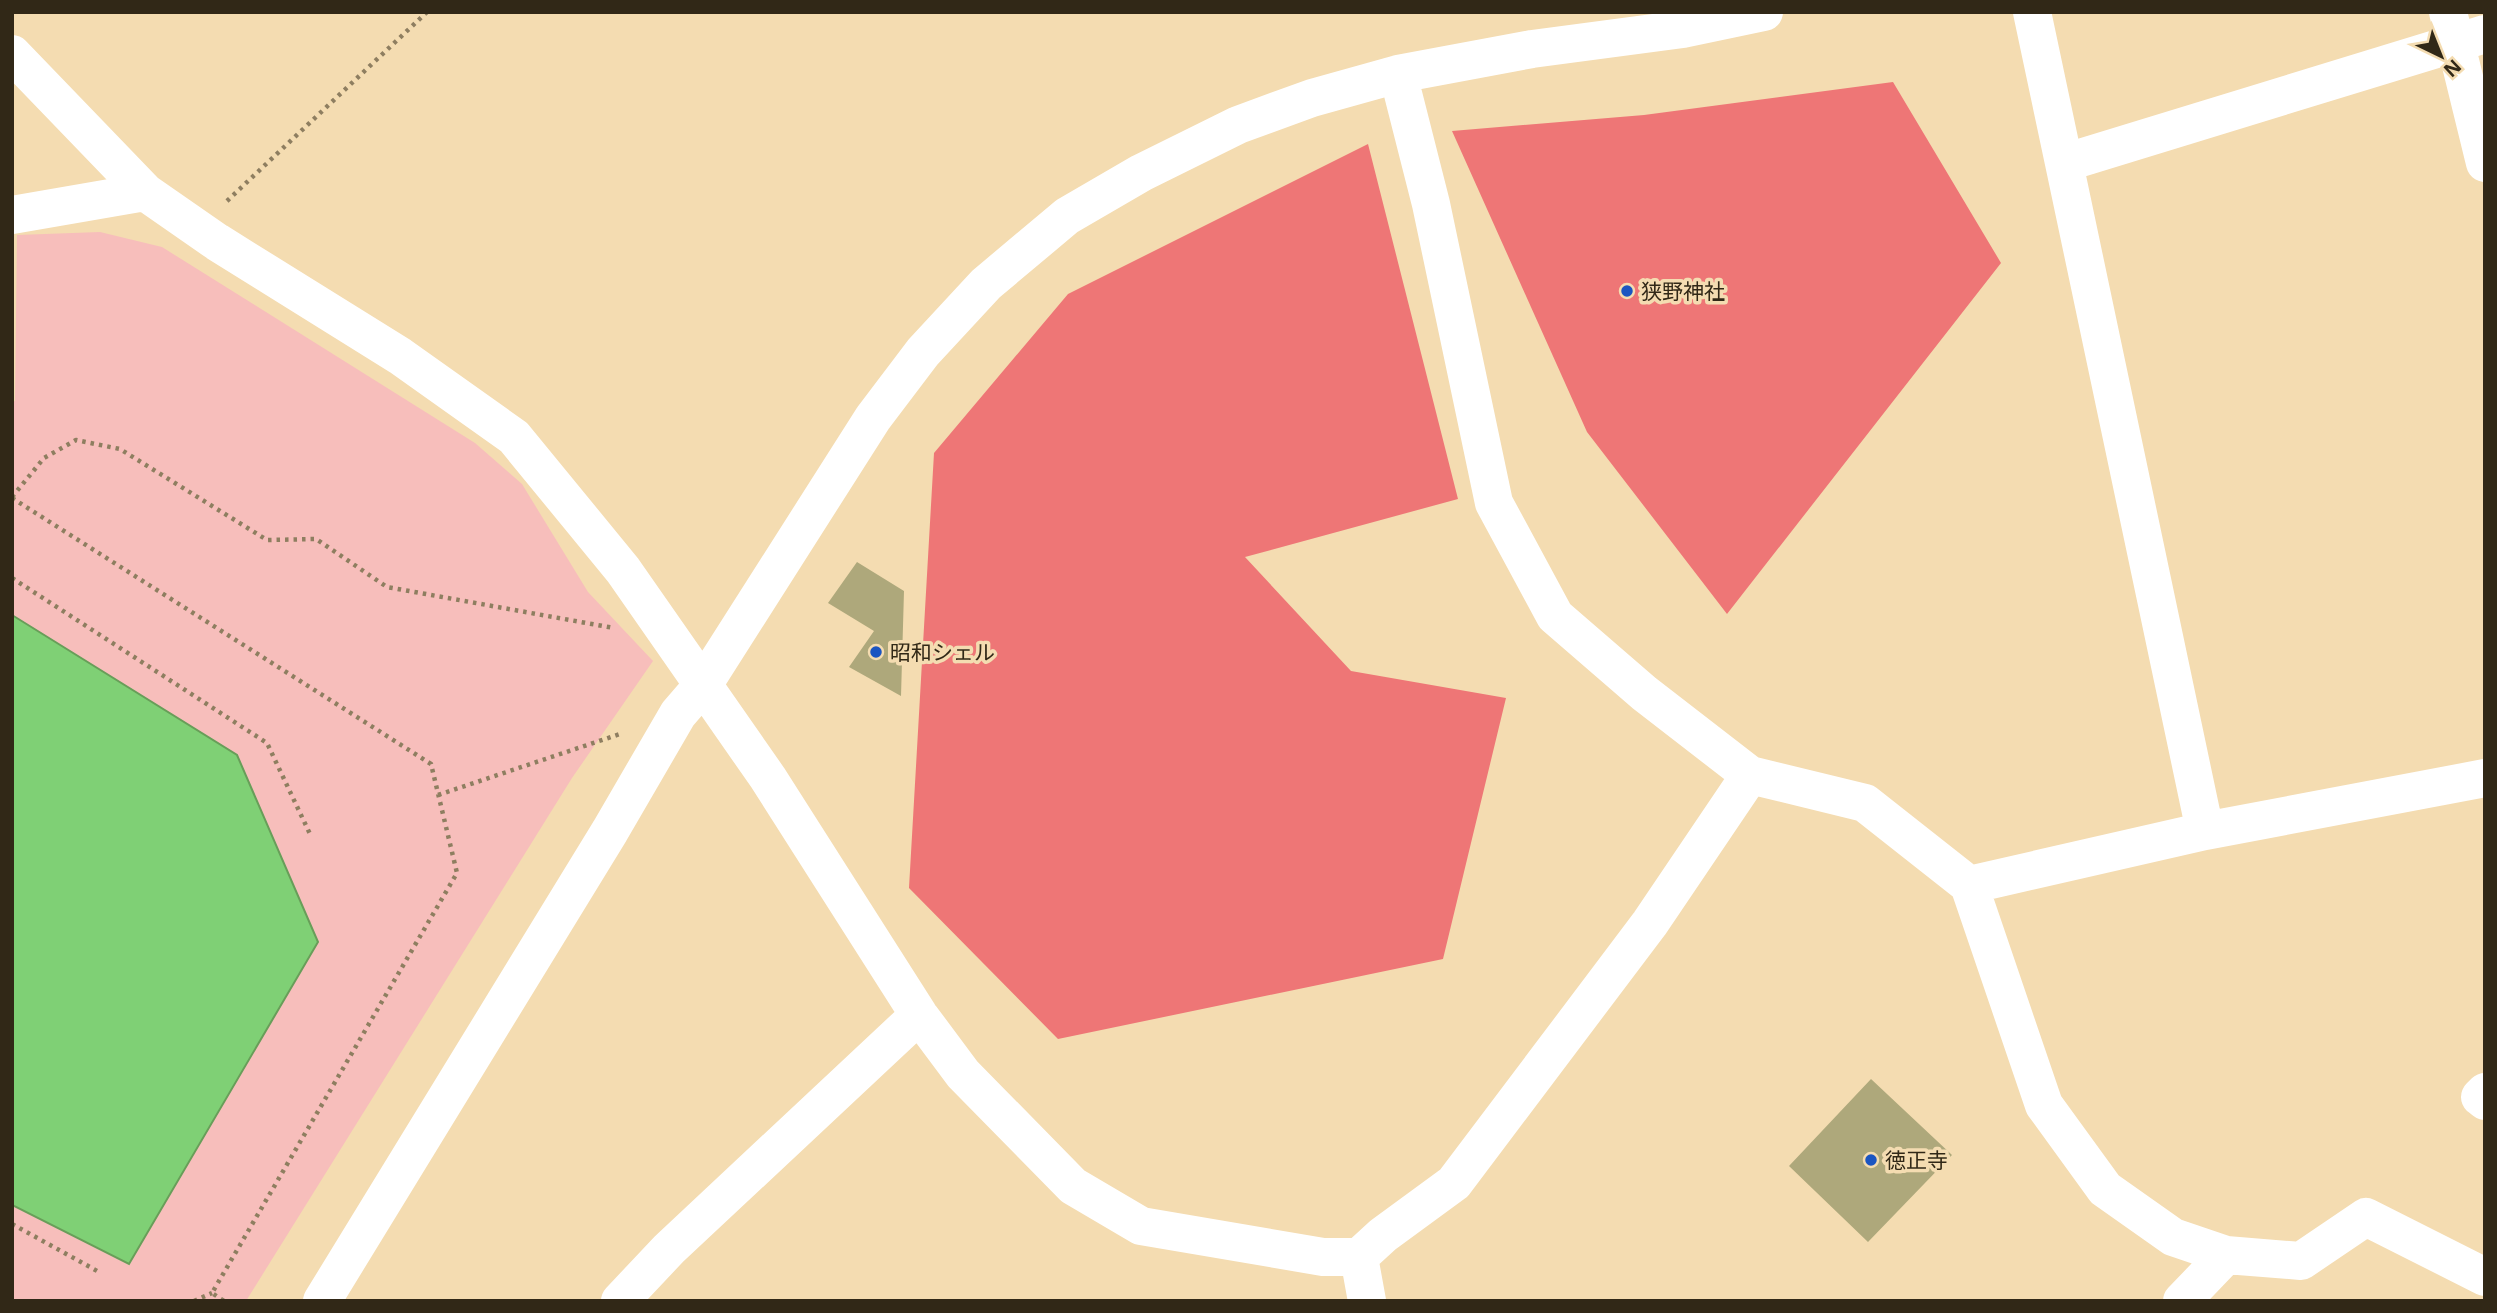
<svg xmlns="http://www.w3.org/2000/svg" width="2497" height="1313" font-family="'Open Sans','Noto Sans JP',sans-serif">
<rect width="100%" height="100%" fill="#f4dcb1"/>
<path fill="#f7bebb" d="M100 232 162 247 475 443 522 484 588 592 653 661 572 778 246 1301H12V402L15 401 17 235Z"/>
<path fill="#ee7676" d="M1893 82 2001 263 1727 614 1587 432 1452 131 1644 115Z
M1368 144 1458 499 1245 557 1351 671 1506 698 1443 959 1058 1039 909 888 934 453 1068 294Z"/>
<path fill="#7fd075" stroke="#689e59" stroke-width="2" d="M12 615 237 755 318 942 129 1264 12 1205Z"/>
<path fill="#aea87b" d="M857 562 904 591 901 696 849 667 874 631 828 603Z
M1871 1079 1952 1155 1868 1242 1789 1166Z"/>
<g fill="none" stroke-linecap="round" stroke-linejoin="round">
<path stroke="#8e7e60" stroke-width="4.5" stroke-dasharray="3.5 5" stroke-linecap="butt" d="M227 201 427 12
M12 497 44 458 76 440 120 449 267 540 316 539 387 587 614 628
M12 498 431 764 457 873 212 1293 224 1301
M12 578 267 743 310 834
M438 795 620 734
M12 1224 99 1272
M194 1301 212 1293"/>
<path stroke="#fff" stroke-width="38" d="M2032 12 2064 163 2485 34
M2448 12 2485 163
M12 54 145 192 217 242 400 356 514 437 623 570 768 778 919 1015 963 1074 1073 1186 1141 1226 1323 1257H1359L1383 1235 1454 1183 1650 923 1750 775
M1398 74 1431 204 1494 503 1555 616 1644 693 1750 775 1865 803 1969 885 2044 1105 2105 1189 2173 1237 2226 1255 2301 1261 2366 1217 2485 1277
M2064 163 2205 831
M12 215 145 192
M1969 885 2205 831 2485 778
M2485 1092 2480 1097 2485 1101
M1359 1257 1367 1301
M322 1301 610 831 678 714 703 685 873 418 923 352 986 284 1067 216 1141 173 1238 125 1312 98 1398 74 1532 49 1683 29 1764 12
M620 1301 669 1249 919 1015
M2182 1301 2226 1255"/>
</g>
<g fill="#1b55c1" stroke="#f4dcb1" stroke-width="2.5">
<circle cx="1627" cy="291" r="7"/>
<circle cx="876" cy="652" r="7"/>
<circle cx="1871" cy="1160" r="7"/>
</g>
<g text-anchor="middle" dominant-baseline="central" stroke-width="7" stroke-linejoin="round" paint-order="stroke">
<g font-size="21" fill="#312817" stroke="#f4dcb1" text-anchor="start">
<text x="1641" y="291">狭野神社</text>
<text x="890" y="652">昭和シェル</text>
<text x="1885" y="1160">徳正寺</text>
</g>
</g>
<rect width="2497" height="1313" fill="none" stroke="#312817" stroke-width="28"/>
<g transform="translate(2441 56) rotate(137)" stroke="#f4dcb1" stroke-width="5" paint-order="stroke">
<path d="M0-5L12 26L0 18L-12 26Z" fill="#312817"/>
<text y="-10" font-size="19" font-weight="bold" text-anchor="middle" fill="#312817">N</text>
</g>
</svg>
